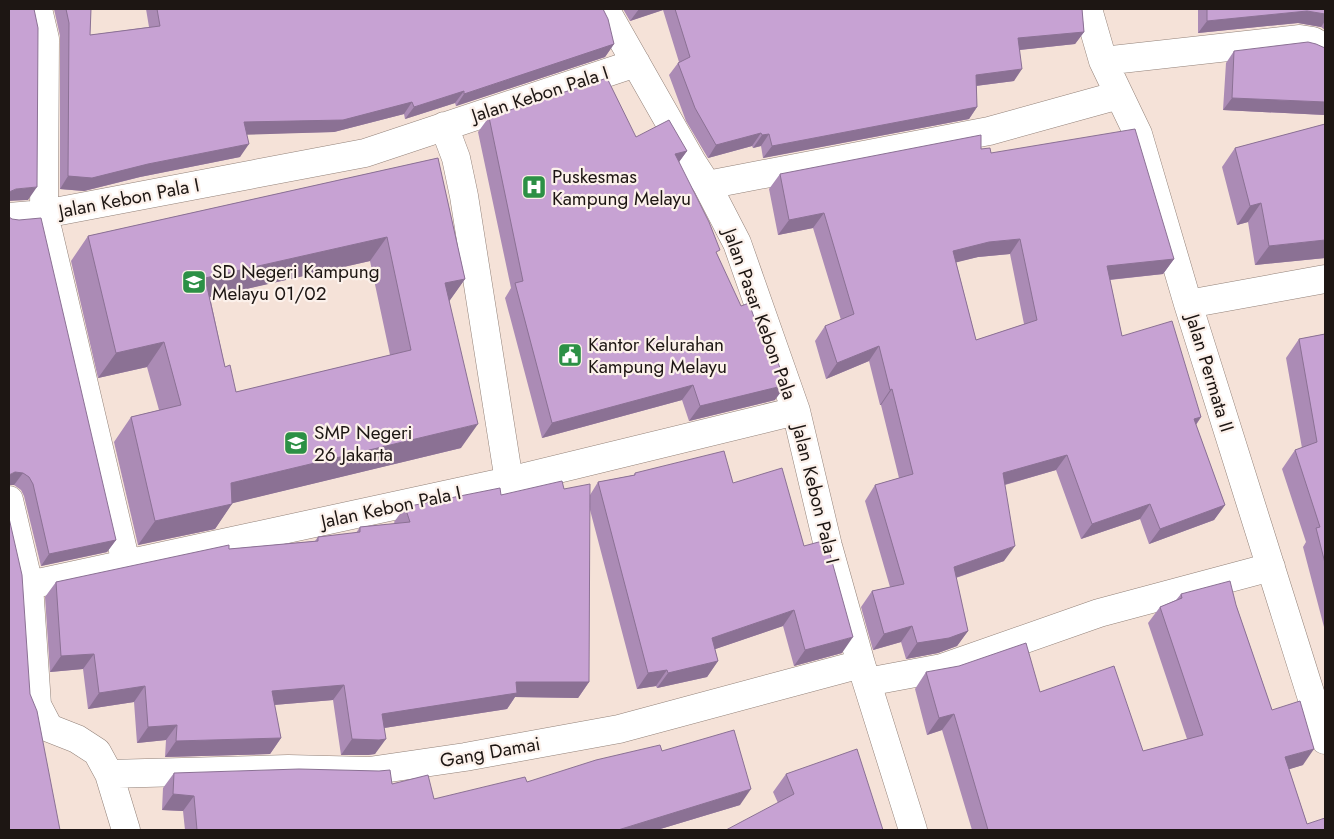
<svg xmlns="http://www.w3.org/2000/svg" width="1334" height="839" font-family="Jost,sans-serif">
<rect width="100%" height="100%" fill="#f5e2d8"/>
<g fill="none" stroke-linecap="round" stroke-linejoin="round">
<defs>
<path id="street" d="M38 9 45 39 44 214 126 563
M605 9 692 162 707 185 737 243 796 411 828 546 861 664 913 830
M1088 9 1103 61 1138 134 1188 304 1325 740
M1103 61 1300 39 1313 41 1325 48
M444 126 456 158 464 196 509 481
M707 185 989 131 1119 95
M9 217 44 214 365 153 636 63
M1188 304 1325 279
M9 500 29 585 37 705 49 728 77 739 97 752 109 774 126 830
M29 585 509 481 796 411
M867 682 942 668 1099 613 1271 567
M109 774 288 769 369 771 465 757 619 729 861 664"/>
</defs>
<use href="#street" stroke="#928178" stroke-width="29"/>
<use href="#street" stroke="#fff" stroke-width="28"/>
</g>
<path fill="#ab8bb5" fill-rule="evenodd" d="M54 9H91L90 35 149 27 146 9H603L614 44 605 57 456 106 455 103 405 119 404 114 334 132 247 134 240 157 140 177 84 191 60 189V36Z
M623 9H1082L1084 32 1075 44 1020 50 1014 81 976 86 977 107 969 119 763 158 761 146 753 148 752 146 708 158 686 121 669 75 678 63 679 62 663 10 630 21Z
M1198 9H1325V30L1321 27 1298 23 1198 33Z
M1325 48V115L1223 110 1226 63 1234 51Z
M489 117 636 137 687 151 679 162 717 254 775 400 689 421 682 400 542 438 505 298 511 288 478 132Z
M1325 124V258L1255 265 1248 222 1237 225 1222 167 1235 148Z
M981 149 991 153 1174 259 1163 274 1110 280 1122 336 1201 417 1196 425 1225 505 1214 520 1149 544 1140 519 1081 539 1056 470 1005 485 1004 561 956 578 968 631 957 646 938 653 906 659 901 642 873 650 861 607 872 591 890 587 865 501 875 485 899 478 881 405H880L869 361 826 379 815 341 825 326 841 320 813 228 778 235 769 189 780 174ZM1010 254 1024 324 976 340 956 262 978 257Z
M438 158 465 279 449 301 461 448 232 503 215 529 138 545 114 442 131 417 159 410 147 367 98 378 71 261 88 236ZM370 261 390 355 236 392 225 367 210 297Z
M9 217 116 540 107 552 41 566 24 496 21 490 14 485Z
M1325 334V627H1324L1303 547 1306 542 1282 469 1295 450 1302 448 1286 358 1299 339Z
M635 473 733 483 804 546 842 653 794 666 783 626 715 649 718 661 707 677 657 688 656 686 637 689 589 506V682L578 698 515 697 507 709 384 728 375 754 368 755H341L333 700 274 705 281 738 270 754 165 757 166 740 137 743 134 702 88 709 83 669 50 672 45 597 56 582 229 549 315 541 318 537 356 533 360 527 395 524 394 522 405 507 501 495 564 489 590 495 598 482 634 475Z
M1181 594 1236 605 1272 710 1303 765 1289 769 1307 824 1325 830H972L942 730 927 735 915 689 926 672 1040 692 1143 751 1187 739 1148 623 1160 607 1176 600Z
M662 751 740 805 657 830H185L183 811 162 810 163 788 174 773 392 784 434 799 527 782Z
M786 774 883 830 778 803 773 792Z"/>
<path fill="#8b7194" d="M639 9H664L663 10 630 21Z
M1307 11 1325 14V21L1321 27 1298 23 1198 33 1207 21Z
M1084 32 1075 44 1010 51 1018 38Z
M614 44 605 57 456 106 464 94Z
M1022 69 1014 81 967 87 976 75Z
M464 91 455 103 405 119 414 107Z
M1232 98 1325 102V115L1223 110Z
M412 102 404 114 334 132 236 135 244 122Z
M977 107 969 119 763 158 772 146Z
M761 133 752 146 708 158 716 145Z
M769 134 761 146 753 148 762 135Z
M249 144 240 157 140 177 84 191 60 189 68 176 148 164Z
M687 151 676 166 675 154Z
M37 187 28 200 9 201V192L16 189Z
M1261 203 1248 222 1237 225 1250 206Z
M824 213 813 228 778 235 789 220Z
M387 237 370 261 188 302 205 278Z
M1020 239 1010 254 978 257 942 266 953 251 989 242Z
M1325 240V258L1255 265 1269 246Z
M1174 259 1163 274 1097 281 1107 266Z
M465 279 448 303 445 283Z
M164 342 147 367 98 378 116 353Z
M879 346 869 361 826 379 837 363Z
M693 385 682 400 542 438 552 423Z
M786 385 775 400 689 421 700 406Z
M892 389 881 405H880L890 390Z
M1201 417 1190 433 1194 419Z
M478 424 461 448 213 508 231 483Z
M1067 455 1056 470 993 488 1003 473Z
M15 472 23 473 14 485H9V475Z
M232 504 215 529 138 545 155 521Z
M1150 504 1140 519 1081 539 1092 524Z
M1225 505 1214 520 1149 544 1160 529Z
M116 540 107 552 41 566 49 554Z
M1015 546 1004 561 943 582 954 567Z
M794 610 783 626 701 654 712 638Z
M912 626 901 642 873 650 884 634Z
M968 631 957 646 938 653 906 659 917 643Z
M853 637 842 653 794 666 805 650Z
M94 654 83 669 50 672 61 656Z
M718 661 707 677 657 688 668 673Z
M667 670 656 686 637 689 648 673Z
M516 682H589L578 698 515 697 507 709 371 730 382 714Z
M344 685 333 700 261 706 272 691Z
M145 686 134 702 88 709 99 693Z
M954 714 942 730 927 735 939 718Z
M177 725 166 740 137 743 148 727Z
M281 738 270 754 165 757 176 741Z
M352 739H386L375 754 368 755H341Z
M1314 749 1303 765 1274 774 1285 757Z
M751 789 740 805 657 830H618Z
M173 794 194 796 183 811 162 810Z"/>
<path fill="#c7a2d3" stroke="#8b7194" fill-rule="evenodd" d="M9 9H34L38 28 37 187 16 189 9 192Z
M66 9H91L90 35 160 26 157 9H603L608 19 614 44 464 94V91L414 107 412 102 343 120 244 122 249 144 148 164 92 178 68 176 69 23Z
M675 9H1082L1084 32 1018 38 1022 69 976 75 977 107 772 146 769 134 762 135 761 133 716 145 695 108 678 63 690 57Z
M1207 9H1325V14L1307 11 1207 21Z
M1308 42 1316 44 1325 48V102L1232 98 1234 51Z
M607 78 636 137 669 120 687 151 675 154 709 222 720 250 716 252 741 306 749 303 763 343 770 340 786 385 700 406 693 385 552 423 515 283 523 281 489 117Z
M1325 124V240L1269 246 1261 203 1250 206 1235 148Z
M1135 129 1174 259 1107 266 1122 336 1172 321 1201 417 1194 419 1225 505 1160 529 1150 504 1092 524 1067 455 1003 473 1015 546 954 567 968 631 949 638 917 643 912 626 884 634 872 591 904 584 875 485 913 474 892 389 890 390 879 346 837 363 825 326 854 314 824 213 789 220 780 174 981 135V149L990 148 991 153ZM1020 239 1037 320 976 340 953 251 989 242Z
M438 158 465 279 445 283 478 424 231 483 232 504 155 521 131 417 181 405 164 342 116 353 88 236ZM387 237 411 350 236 392 230 365 225 367 205 278Z
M9 217 12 219 19 220 41 218 116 540 49 554 33 484 29 477 23 473 15 472 9 475Z
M1325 334V563L1316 528 1320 527 1295 450 1317 442 1299 339Z
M724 451 733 483 782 468 804 546 826 540 853 637 805 650 794 610 712 638 718 661 668 673 667 670 648 673 598 482 635 475V473Z
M562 481 564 489 590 484 589 682H516L517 693 382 714 386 739 379 740 352 739 344 685 272 691 281 738 176 741 177 725 148 727 145 686 99 693 94 654 61 656 56 582 229 545V549L318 541V537L360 532V527L410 522 405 507 500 488 501 495Z
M9 518 22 575 30 694 37 711 60 830H9Z
M1230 581 1236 605 1272 710 1300 701 1314 749 1285 757 1307 824 1325 818V830H988L954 714 939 718 926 672 959 666 1026 643 1040 692 1114 666 1143 751 1203 735 1160 607 1182 598 1181 594Z
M734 730 751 789 618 830H197L194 796 173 794 174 773 299 769 379 771 390 770 392 784 428 775 434 799 525 777 527 782 596 760 660 745 662 751Z
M857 749 883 830H726L794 794 786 774Z"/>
<defs>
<symbol id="hospital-square" viewBox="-11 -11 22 22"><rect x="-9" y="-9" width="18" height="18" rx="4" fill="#2c9045" stroke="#fcf1eb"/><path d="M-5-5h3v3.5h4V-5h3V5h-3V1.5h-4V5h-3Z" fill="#fff"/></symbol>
<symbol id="school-square" viewBox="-11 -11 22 22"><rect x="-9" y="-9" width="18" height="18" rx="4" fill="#2c9045" stroke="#fcf1eb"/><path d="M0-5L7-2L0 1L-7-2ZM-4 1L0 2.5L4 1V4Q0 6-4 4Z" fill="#fff"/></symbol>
<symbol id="civic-square" viewBox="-11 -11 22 22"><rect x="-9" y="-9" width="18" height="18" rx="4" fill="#2c9045" stroke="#fcf1eb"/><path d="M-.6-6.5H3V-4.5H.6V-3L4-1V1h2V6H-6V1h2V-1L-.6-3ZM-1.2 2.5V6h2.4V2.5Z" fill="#fff"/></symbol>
</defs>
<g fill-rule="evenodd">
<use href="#hospital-square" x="520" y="173" width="28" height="28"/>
<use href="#school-square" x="180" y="268" width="28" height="28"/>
<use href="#civic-square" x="556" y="341" width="28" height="28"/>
<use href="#school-square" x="282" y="429" width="28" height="28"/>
</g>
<g text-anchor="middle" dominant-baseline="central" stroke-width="4.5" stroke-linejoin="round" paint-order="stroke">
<g font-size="19" fill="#1d1613" stroke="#fcf1eb">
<text transform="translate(540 94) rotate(-18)">Jalan Kebon Pala I</text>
<text transform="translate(129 198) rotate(-11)">Jalan Kebon Pala I</text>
<text transform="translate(760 314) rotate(70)">Jalan Pasar Kebon Pala</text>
<text transform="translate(1210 373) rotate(73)">Jalan Permata II</text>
<text transform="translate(816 494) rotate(76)">Jalan Kebon Pala I</text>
<text transform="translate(391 507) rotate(-12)">Jalan Kebon Pala I</text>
<text transform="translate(490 752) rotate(-10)">Gang Damai</text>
</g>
<g font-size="19" fill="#1d1613" stroke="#fcf1eb" text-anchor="start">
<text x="552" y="176">Puskesmas<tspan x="552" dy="22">Kampung Melayu</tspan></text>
<text x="212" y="271">SD Negeri Kampung<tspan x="212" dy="22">Melayu 01/02</tspan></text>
<text x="588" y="344">Kantor Kelurahan<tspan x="588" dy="22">Kampung Melayu</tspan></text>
<text x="314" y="432">SMP Negeri<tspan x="314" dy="22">26 Jakarta</tspan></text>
</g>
</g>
<rect width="1334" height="839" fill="none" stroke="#1d1613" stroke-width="20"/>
</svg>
